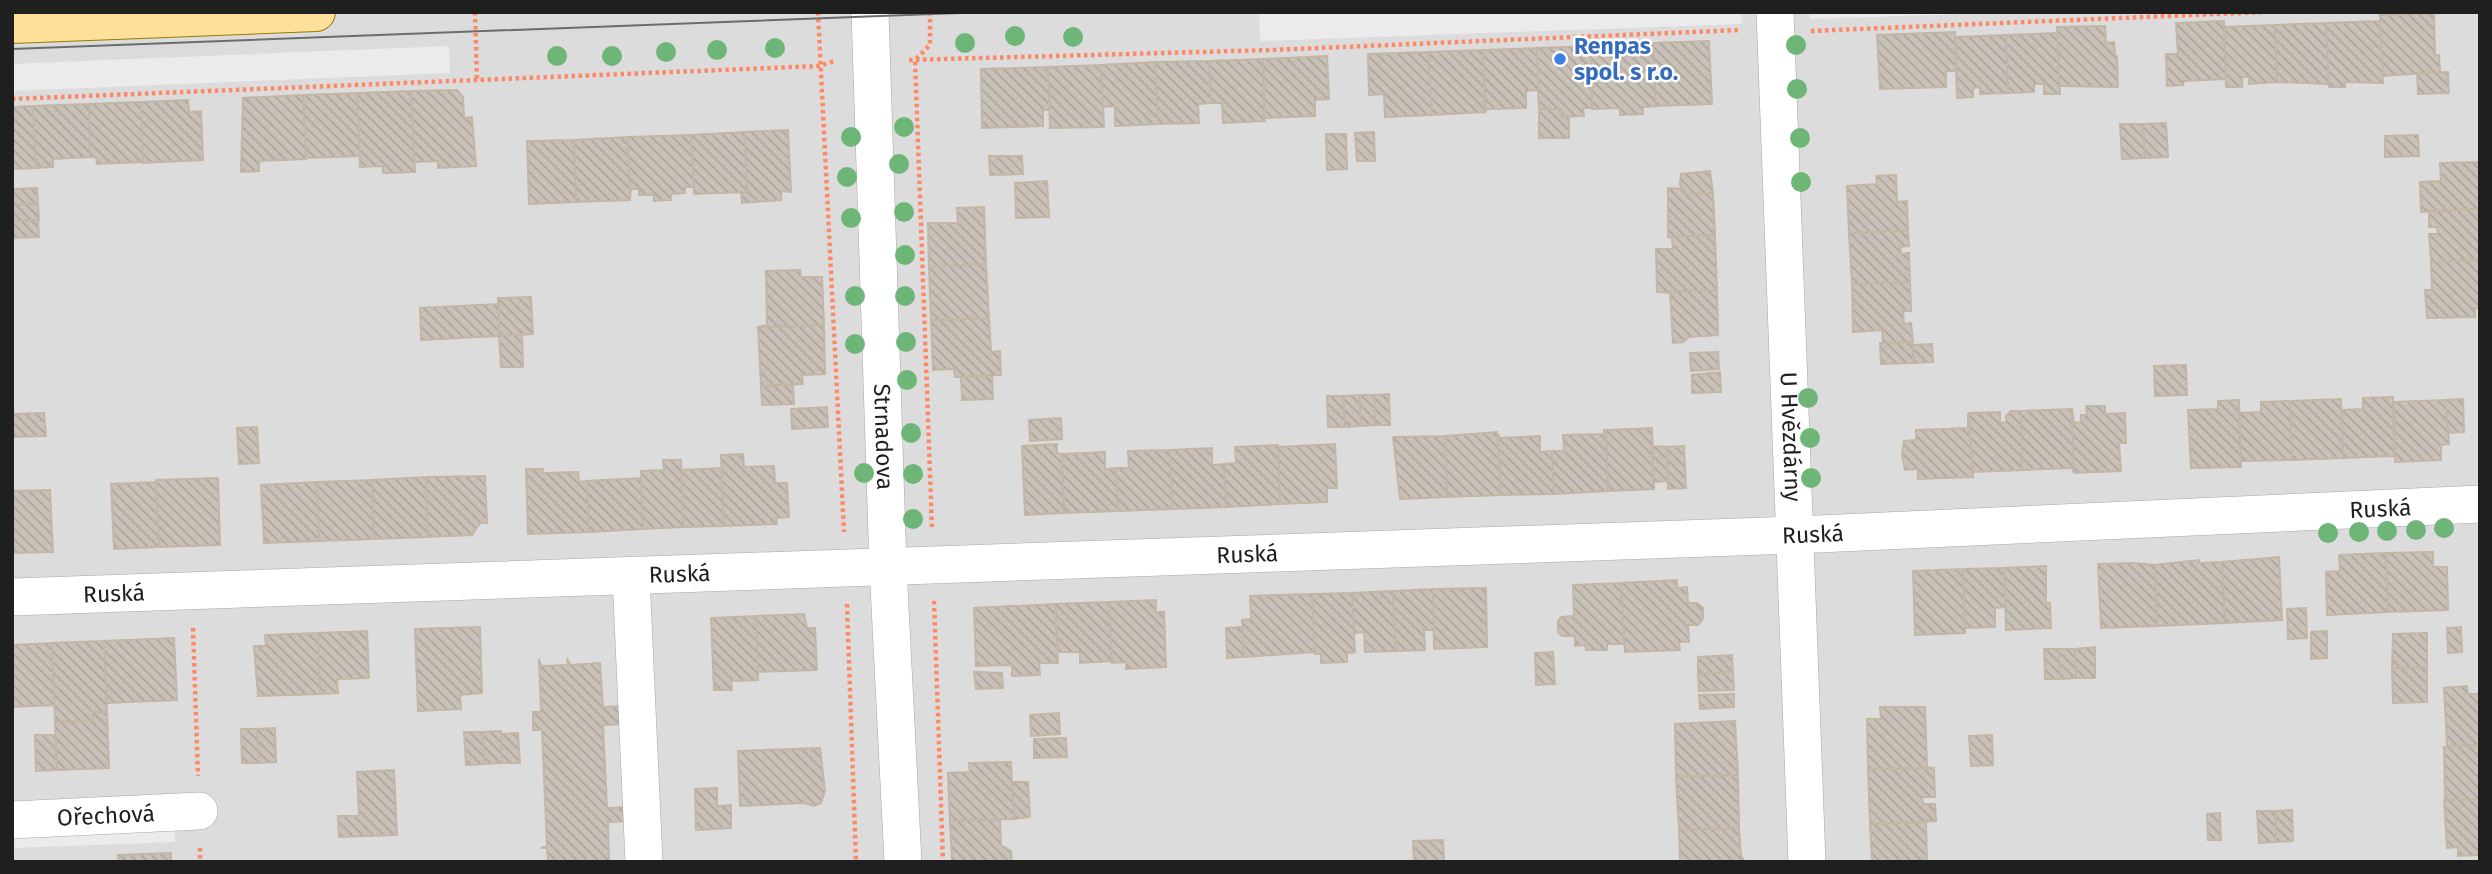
<svg xmlns="http://www.w3.org/2000/svg" width="2492" height="874" font-family="'Fira Sans',sans-serif">
<defs>
<pattern id="building-back-hatch" width="6" height="6" patternUnits="userSpaceOnUse" patternTransform="scale(1.75)"><rect width="6" height="6" fill="#c9c1b7"/><path d="M-1 5l2 2M0 0l6 6M5-1l2 2" fill="none" stroke="#aca59d"/></pattern>
</defs>
<rect width="100%" height="100%" fill="#f0eee4"/>
<path fill="#dddcdc" d="M12 12H2480V862H12Z"/>
<path fill="#ebebeb" d="M1259 12H1741L1742 24 1260 41Z
M1809 12H2027L1810 19Z
M449 46 450 73 12 91V64Z
M174 819 175 842 12 848V825Z"/>
<path fill="url(#building-back-hatch)" stroke="#c3b6a5" stroke-width="2" d="M2434 13 2435 55H2439L2440 72 2383 76 2380 15Z
M2224 21 2226 79 2184 81 2183 85 2167 86 2166 54H2178L2176 23Z
M2380 21 2383 83 2345 82V87H2329L2326 23Z
M2326 23 2329 84 2277 82 2275 25Z
M2275 25 2277 82 2249 84V77H2242V87H2226L2224 27Z
M2105 26 2106 43 2114 42 2115 56H2117L2118 87 2059 86 2057 27Z
M1955 32 1957 71H1946V87L1880 89 1877 35Z
M2057 33 2060 94H2044V84H2034V92L2008 93 2006 35Z
M2006 35 2008 93 1980 94V87L1973 88V97L1957 98 1955 37Z
M1709 41 1712 104 1656 106 1653 43Z
M1653 43 1656 106 1643 107V114L1620 115V108L1592 109 1591 46Z
M1591 46 1592 108H1583L1584 116 1561 117V109H1539L1537 48Z
M1537 48 1539 109 1538 90 1526 91V108L1487 109 1485 112 1483 50Z
M1483 50 1485 112 1432 115 1428 52Z
M1428 52 1432 115 1385 117 1384 94 1369 95 1368 54Z
M1327 56 1329 99 1315 100V116L1264 118 1263 59Z
M1263 59 1265 121 1223 123 1222 103H1211L1209 61Z
M1209 61 1211 103 1198 104 1199 123 1158 124 1155 62Z
M1155 62 1158 124 1115 126V106L1103 107 1101 65Z
M1101 65 1104 127 1050 128 1048 67Z
M1048 67 1050 110H1043V126L982 128 981 69Z
M2448 72 2449 93 2418 94 2417 73Z
M457 90 463 97 464 118 472 117 476 166 438 168V161L414 162 411 91Z
M411 91 415 172 383 173V166L360 167 357 93Z
M357 93 360 156 306 158 303 95Z
M303 95 306 159 259 161V171L241 172 243 98Z
M188 100 189 112 201 111 203 160 143 163 141 102Z
M141 102 143 162 97 164 96 157H90L89 104Z
M89 104 90 157 53 159V167L36 168 33 106Z
M33 106 36 168 12 169V107Z
M1539 109H1561V117L1569 116V138H1539Z
M2166 123 2168 157 2145 158 2143 124Z
M2120 124H2143L2145 158 2122 159Z
M788 130 791 192 781 191V200L742 203 741 192H747L745 132Z
M745 132 747 192 694 194 691 135Z
M1374 132 1375 161H1357L1355 133Z
M1326 134H1346L1347 169 1327 170Z
M691 135 694 187H685V193L671 194V200L654 201V195H639V189H631L630 200 628 137Z
M2418 135 2419 156 2385 157V136Z
M628 137 630 200 576 202 574 140Z
M574 140 576 202 529 204 527 141Z
M989 156H1022L1023 174 990 175Z
M2480 162V209L2421 212 2420 182 2441 181 2440 163Z
M1710 171 1713 193 1685 194 1680 185 1681 174Z
M1896 175 1897 202 1907 201 1908 230 1849 233 1847 186 1877 184 1876 176Z
M1047 181 1049 217 1016 218 1015 183Z
M37 188 38 204 12 205V189Z
M1668 188 1684 189 1685 194 1713 193 1715 235 1668 237Z
M38 204 39 220 12 221V205Z
M984 207 986 264 929 267 928 223H958L957 208Z
M2480 209V260L2431 262 2429 234H2438L2437 227H2429V211Z
M38 220 39 237 12 238V221Z
M1908 230 1909 246 1900 247 1901 254 1909 253 1910 282 1852 284 1849 233Z
M1715 235 1717 290 1657 292 1656 249H1673L1672 238 1668 237Z
M2480 260V308H2475V317L2427 318 2425 290H2432L2431 262Z
M986 264 989 318 931 320 929 267Z
M800 270 801 277H822L824 325 758 327 767 325 766 271Z
M1910 282 1911 311H1903L1904 324 1911 323 1913 342 1883 343 1882 330 1853 332 1852 284Z
M1717 290 1718 335 1689 337 1683 342 1673 343 1670 293 1657 292Z
M531 297 533 334 499 336 498 298Z
M499 304V336L421 340 420 308Z
M989 318 991 352 1000 351 1001 375 955 377 954 369 933 370 931 320Z
M824 325 825 374 802 375 803 384 761 386 758 327Z
M522 334 523 367H501L499 336Z
M1913 342V363L1881 364 1880 343Z
M1932 344 1933 362 1913 363V345Z
M1718 352 1719 369 1691 371 1690 353Z
M2186 365 2187 395 2155 396 2154 366Z
M1720 372 1721 392 1692 393V375Z
M992 375 993 399 962 400 961 377Z
M793 384 794 404 762 405 761 386Z
M1389 394 1390 425H1375L1374 395Z
M1359 395H1374L1375 425 1361 426Z
M1359 395 1361 426 1345 427 1343 396Z
M1327 396H1343L1345 427H1328Z
M2393 397 2394 456 2343 458 2341 410 2363 409V398Z
M2341 399 2343 458 2292 460 2290 401Z
M2463 399 2464 432 2448 433 2445 400Z
M2239 400 2241 467 2191 468 2188 410 2218 409V401Z
M2445 400 2449 444 2441 445V460L2395 462 2394 402Z
M2290 401 2292 460 2241 461 2239 413 2261 412V402Z
M2086 406H2105V414L2125 413 2126 443H2119L2121 471 2074 473 2072 409 2074 423 2081 422V415H2087Z
M827 407 828 427 792 429 791 409Z
M2072 409 2074 473 2072 468 2022 470 2021 411Z
M2011 411H2021L2022 470 1973 472V477L1969 413 2000 412V423L2006 422V416Z
M44 413 46 436 12 437V414Z
M1968 413 1973 477 1918 479V469L1905 470 1902 455 1904 441 1916 440V430L1968 428Z
M1061 418 1062 439 1030 441 1029 420Z
M257 427 259 463 239 464 237 428Z
M1652 428 1654 489 1608 491 1606 430Z
M1604 430H1606L1608 491 1554 494 1552 451H1564L1563 435 1604 434Z
M1497 432 1501 495 1447 497 1445 436Z
M1498 434 1500 438 1540 436V452L1552 451 1554 494 1501 495Z
M1445 436 1447 497 1400 499 1393 437Z
M1057 444V453L1062 454 1064 513 1025 515 1022 446Z
M1335 444 1337 488H1327V502L1280 504 1278 447Z
M1278 445 1280 504 1226 507 1224 464 1236 463 1235 447Z
M1652 446 1667 447V481L1653 482Z
M1684 446 1686 488 1668 489 1667 447Z
M1212 448V465L1224 464 1226 507 1172 509 1170 450Z
M1170 450 1172 509 1118 511 1116 468H1129L1128 451Z
M1105 452V469L1116 468 1118 511 1064 513 1062 454Z
M743 454 744 467 774 466 775 483H787L789 517 776 518 777 524 724 526 721 455Z
M663 460H681L683 527 643 529 641 471 664 470Z
M721 468 724 526 683 527 682 470Z
M526 469H543V473L578 472 579 482 587 481 589 532 528 534Z
M485 476 487 523H480L472 535 428 537 426 477Z
M426 477 428 537 374 539 372 480Z
M218 478 220 545 159 547 156 480Z
M641 478 643 529 589 532 587 481Z
M372 480 374 539 319 541 317 482Z
M156 482 159 547 114 549 111 484Z
M317 482 319 541 264 543 261 485Z
M50 490 53 552 12 553V491Z
M2433 552V567H2447L2448 610 2388 612 2386 553Z
M2386 553 2388 612 2327 615 2326 572 2340 571 2339 555Z
M2279 557 2282 620 2225 623 2222 562Z
M2199 560V563L2222 562 2225 623 2157 626 2155 565Z
M2134 563 2155 565 2157 626 2101 628 2098 564Z
M2046 566V603H2050L2051 628 2006 630 2004 568Z
M2004 568 2006 607 1995 608V627L1965 628 1963 569Z
M1963 569 1965 633 1915 635 1913 571Z
M1677 580V588L1687 587 1688 603H1697L1703 608V619L1698 625H1688L1689 642H1679L1680 650 1625 652 1621 583Z
M1621 583 1624 644H1607V650H1586L1585 645 1575 646V636H1562L1558 632V621L1561 617 1574 616 1573 585Z
M1486 588 1487 647 1434 649 1433 589Z
M1433 589 1434 630H1424L1425 650 1396 651 1393 591Z
M1393 591 1396 651 1365 652 1364 632 1354 633 1352 593Z
M1352 593 1355 652 1347 653V662L1321 663V654H1315L1312 594Z
M1312 594 1315 652 1244 657 1242 620 1251 619 1250 596Z
M1156 600V612H1164L1166 667 1126 669V662L1112 663 1109 602Z
M1109 602 1112 661 1080 663V652H1058L1055 604Z
M1055 604 1058 663H1039L1040 675 1012 676V665L976 666 974 608Z
M2306 608 2307 638 2288 639 2287 609Z
M804 614 807 628H815L817 670 758 672V680L756 616Z
M756 616 758 680 731 681 732 690H714L711 618Z
M480 627 482 693 460 695 461 709 418 711 415 629Z
M1242 627 1244 657 1227 658 1226 628Z
M2461 627 2462 652 2448 653 2447 628Z
M367 631 369 678 337 679 338 693 320 694 318 633Z
M2327 631V658L2311 659V632Z
M318 633 320 694 258 696 254 646H266L265 635Z
M2427 633V667L2392 668 2393 634Z
M174 638 177 700 107 703 104 641Z
M104 641 107 712H93V721L55 722 52 643Z
M52 643 54 705 12 707V645Z
M2095 647V678H2076L2075 649Z
M2044 649H2059L2060 679H2045Z
M2059 649H2075L2076 678 2060 679Z
M1553 652 1555 684 1536 685 1535 653Z
M1732 655 1733 672 1698 674V657Z
M567 658 570 665 600 663 603 707 623 706V724L603 725 607 808 627 807V821L608 822 609 861 548 862 547 848H541L547 846 542 730H533V712H541L539 659 541 666 568 665Z
M2427 667V702L2393 703 2392 668Z
M974 672 1002 673 1003 688 976 689Z
M1733 672 1734 690 1699 691 1698 674Z
M2467 686 2468 694H2480V745L2447 746 2444 688Z
M1734 694V707L1700 709 1699 695Z
M1880 707H1925L1927 767 1934 768 1868 769 1867 719H1881Z
M93 712H107L109 768 57 770 55 722 93 721Z
M1059 713 1060 734 1031 736 1030 715Z
M1735 721 1738 775 1676 777 1675 724Z
M275 728 276 762 259 763 257 729Z
M241 729H257L259 763H242Z
M501 731 502 763 484 764 483 732Z
M464 732H483L484 764 466 765Z
M518 733 520 763H502L501 734Z
M35 735H55L57 770 36 771Z
M1992 735 1993 765 1971 766 1969 736Z
M1066 738 1067 757 1034 758V739Z
M2480 745V799L2445 800 2444 747Z
M820 748 825 791 821 803 814 806 804 803 740 806 738 751Z
M1011 762 1014 819 950 821 948 773 970 772 969 763Z
M1934 768 1935 797H1922L1923 804H1935L1936 821 1870 824 1868 769Z
M394 770 397 835 339 837 338 816H359L357 772Z
M1738 775 1739 828 1679 830 1676 777Z
M1012 782H1028L1030 817 1014 819Z
M717 788V806L731 805V828L696 830 695 789Z
M2480 799V855L2458 856V847L2447 848 2444 800Z
M2292 810 2293 841 2276 842V811Z
M2257 811H2276V842L2259 843Z
M2220 813 2221 840H2208L2207 814Z
M1000 819 1001 845 1011 851 1012 862H952L950 821Z
M1926 822 1927 862H1872L1870 824Z
M1739 828 1741 856 1745 862H1680L1679 830Z
M1443 840 1444 862H1414L1413 841Z
M171 853V862H119L118 855Z"/>
<g fill="none" stroke-linecap="round" stroke-linejoin="round">
<defs>
<g id="street">
<path id="s1" d="M870 12 888 567 903 862"/>
<path id="s2" d="M1775 12 1807 862"/>
<path d="M631 577 644 862"/>
<path id="s3" d="M12 597 1796 535 2480 504"/>
<path id="s4" d="M12 820 199 811"/>
</g>
<path id="primary" d="M12 24 316 12"/>
</defs>
<use href="#street" stroke="#a6a6a6" stroke-width="38"/>
<use href="#primary" stroke="#997a00" stroke-width="40"/>
<path stroke="#ff8966" stroke-width="4.5" stroke-dasharray="3.5 3.5" stroke-linecap="butt" d="M475 12 477 81
M818 12 844 532
M930 12V45L915 60 932 529
M1811 31 2265 12
M909 60 1271 50 1739 30
M12 99 819 66 835 61
M934 601 943 862
M847 604 856 862
M193 628 198 776
M200 848V862"/>
<use href="#street" stroke="#fff" stroke-width="37"/>
<use href="#primary" stroke="#ffe09a" stroke-width="38"/>
<path stroke="#6d6d6d" stroke-width="2" d="M12 49 986 12"/>
</g>
<g fill="#6db677">
<circle cx="1015" cy="36" r="10"/>
<circle cx="1073" cy="37" r="10"/>
<circle cx="965" cy="43" r="10"/>
<circle cx="1796" cy="45" r="10"/>
<circle cx="775" cy="48" r="10"/>
<circle cx="717" cy="50" r="10"/>
<circle cx="666" cy="52" r="10"/>
<circle cx="557" cy="56" r="10"/>
<circle cx="612" cy="56" r="10"/>
<circle cx="1797" cy="89" r="10"/>
<circle cx="904" cy="127" r="10"/>
<circle cx="851" cy="137" r="10"/>
<circle cx="1800" cy="138" r="10"/>
<circle cx="899" cy="164" r="10"/>
<circle cx="847" cy="177" r="10"/>
<circle cx="1801" cy="182" r="10"/>
<circle cx="904" cy="212" r="10"/>
<circle cx="851" cy="218" r="10"/>
<circle cx="905" cy="255" r="10"/>
<circle cx="855" cy="296" r="10"/>
<circle cx="905" cy="296" r="10"/>
<circle cx="906" cy="342" r="10"/>
<circle cx="855" cy="344" r="10"/>
<circle cx="907" cy="380" r="10"/>
<circle cx="1808" cy="398" r="10"/>
<circle cx="911" cy="433" r="10"/>
<circle cx="1810" cy="438" r="10"/>
<circle cx="864" cy="473" r="10"/>
<circle cx="913" cy="474" r="10"/>
<circle cx="1811" cy="478" r="10"/>
<circle cx="913" cy="519" r="10"/>
<circle cx="2444" cy="528" r="10"/>
<circle cx="2416" cy="530" r="10"/>
<circle cx="2387" cy="531" r="10"/>
<circle cx="2359" cy="532" r="10"/>
<circle cx="2328" cy="533" r="10"/>
</g>
<circle fill="#3f7fe0" stroke="#fff" stroke-width="2.5" cx="1560" cy="59" r="7"/>
<g text-anchor="middle" dominant-baseline="central" stroke-width="5" stroke-linejoin="round" paint-order="stroke">
<g font-size="23" font-weight="bold" fill="#366cbe" stroke="#fff" text-anchor="start">
<text x="1574" y="46">Renpas<tspan x="1574" dy="26">spol. s r.o.</tspan></text>
</g>
<g font-size="23" fill="#1f1f1f" stroke="#fff">
<text stroke="none"><textPath href="#s1" startOffset="425">Strnadova</textPath></text>
<text stroke="none"><textPath href="#s2" startOffset="425">U Hvězdárny</textPath></text>
<text stroke="none"><textPath href="#s3" startOffset="2370">Ruská</textPath></text>
<text stroke="none"><textPath href="#s3" startOffset="1802">Ruská</textPath></text>
<text stroke="none"><textPath href="#s3" startOffset="1236">Ruská</textPath></text>
<text stroke="none"><textPath href="#s3" startOffset="668">Ruská</textPath></text>
<text stroke="none"><textPath href="#s3" startOffset="102">Ruská</textPath></text>
<text stroke="none"><textPath href="#s4" startOffset="94">Ořechová</textPath></text>
</g>
</g>
<rect width="2492" height="874" fill="none" stroke="#1f1f1f" stroke-width="28"/>
</svg>
